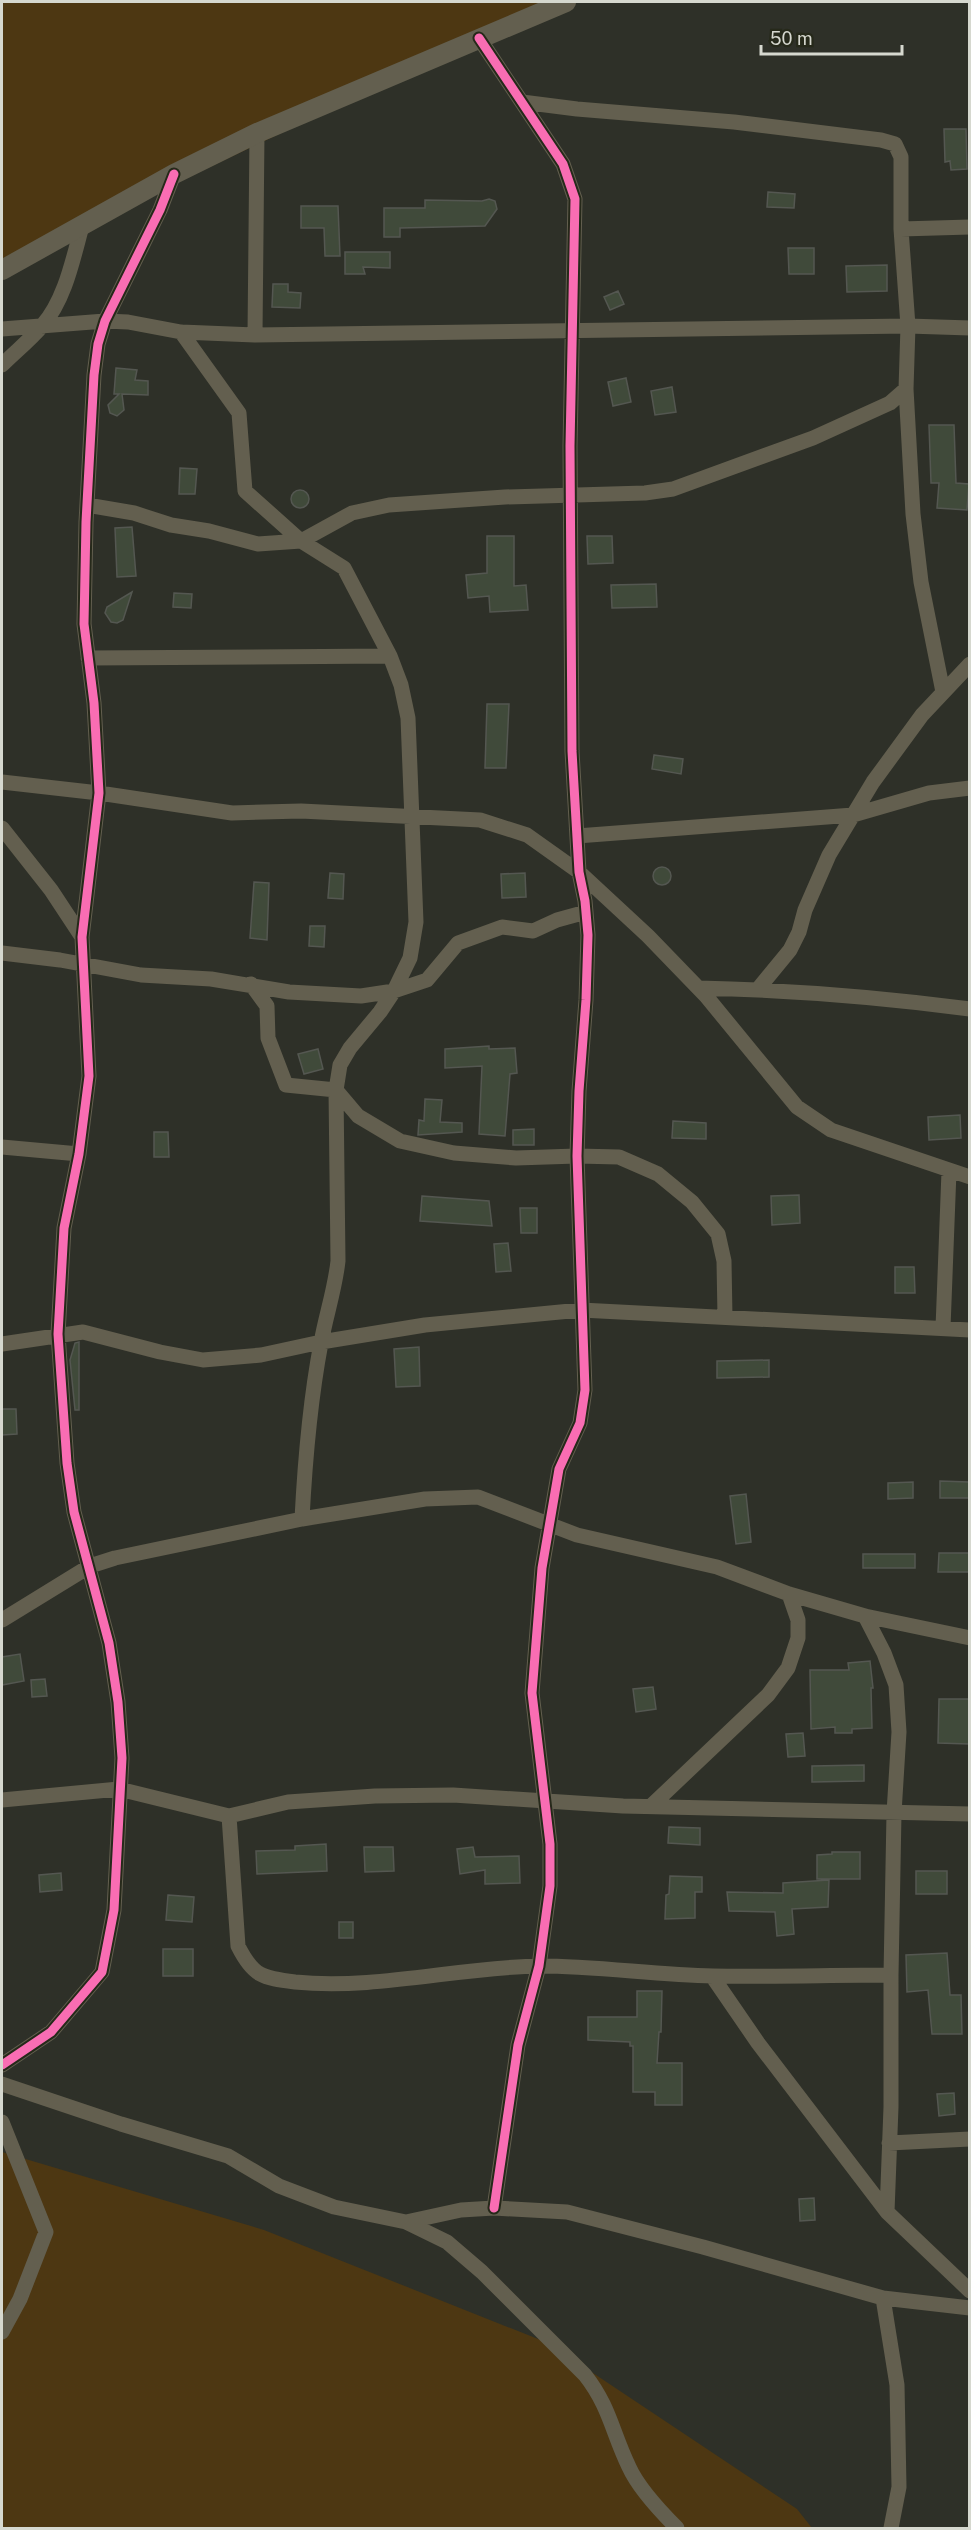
<svg xmlns="http://www.w3.org/2000/svg" width="971" height="2530" font-family="'Public Sans',sans-serif">
<rect width="100%" height="100%" fill="#2e3028"/>
<path fill="#4d3712" d="M2 2H556L2 266Z
M2 2152 264 2230 548 2343 797 2509 812 2528H2Z"/>
<path fill="#404a3a" stroke="#545751" stroke-width="1.5" d="M944 129H966L967 169 951 170 950 161 945 162Z
M768 192 795 194 794 208 767 207Z
M489 199 495 201 497 209 485 226 400 228V237H384V208H425V200L482 201Z
M301 206H338L340 256H325L324 228H301Z
M788 248H814V274H789Z
M345 252H390V268L363 267 365 274H345Z
M887 265V291L847 292 846 266Z
M273 284H288V292L301 293 300 308 272 307Z
M618 291 624 304 610 310 604 297Z
M116 368 137 370 135 380 148 381V395L122 394 124 410 117 416 110 413 108 405 119 394H114Z
M626 378 631 402 613 406 608 382Z
M672 387 676 412 655 415 651 391Z
M929 425H954L956 483 969 484 967 510 937 508 939 483H931Z
M180 468 197 469 195 494H179Z
M291 499a9 9 0 1 1 18 0a9 9 0 1 1-18 0Z
M132 527 136 576 117 577 115 528Z
M487 536H514V586L526 585 528 610 490 612 489 596 468 598 466 575 487 573Z
M587 536H612L613 563 588 564Z
M656 584 657 607 612 608 611 585Z
M132 592 123 620 117 623 111 622 105 613 107 607Z
M174 593 192 594 191 608 173 607Z
M487 704H509L506 768H485Z
M654 755 683 759 681 774 652 769Z
M653 876a9 9 0 1 1 18 0a9 9 0 1 1-18 0Z
M330 873 344 874 343 899 328 898Z
M525 873 526 897 502 898 501 874Z
M254 882 269 883 267 940 250 938Z
M310 926H325L324 947 309 946Z
M489 1046V1049L515 1048 517 1073 510 1074 505 1136 479 1134 482 1066 445 1068V1049Z
M318 1049 323 1069 304 1074 298 1054Z
M425 1099 442 1100 440 1122 462 1123V1132L418 1135 419 1120 424 1121Z
M960 1115 961 1138 929 1140 928 1117Z
M673 1121 706 1123V1139L672 1138Z
M534 1129V1145H513V1130Z
M154 1132H168L169 1157H154Z
M799 1195 800 1223 772 1225 771 1196Z
M422 1196 489 1201 492 1226 420 1221Z
M520 1208H537V1233H521Z
M508 1243 511 1271 496 1272 494 1244Z
M895 1267H914L915 1293H895Z
M79 1342V1410H75L70 1360 75 1343Z
M419 1347 420 1386 396 1387 394 1349Z
M769 1360V1377L717 1378V1361Z
M2 1409H16L17 1434 2 1435Z
M940 1481 969 1482V1498H940Z
M913 1482V1498L888 1499V1483Z
M746 1494 751 1542 736 1544 730 1496Z
M939 1553H969V1572H938Z
M863 1554H915V1568H863Z
M20 1654 24 1681 2 1685V1657Z
M870 1661 873 1688H871L872 1728 852 1729V1733H835V1727L811 1729 810 1670H849L848 1663Z
M45 1679 47 1696 32 1697 31 1680Z
M653 1687 656 1709 636 1712 633 1689Z
M939 1699H969V1744L938 1743Z
M803 1733 805 1756 788 1757 786 1734Z
M864 1765V1781L812 1782V1766Z
M669 1827 700 1828V1845L668 1843Z
M326 1844 327 1871 257 1874 256 1851 295 1850V1846Z
M364 1847H393L394 1871 365 1872Z
M473 1847 475 1857 519 1856 520 1883 485 1884V1870L460 1874 457 1849Z
M832 1852H860V1879H817V1855L832 1854Z
M916 1871H947V1894H916Z
M61 1873 62 1890 40 1892 39 1875Z
M670 1876 702 1877V1892H695V1918L665 1919 666 1895 669 1894Z
M829 1880 828 1907 792 1909 794 1934 777 1936 775 1912 729 1911 727 1892 783 1893V1883Z
M168 1895 194 1897 192 1922 166 1920Z
M339 1922H353V1938H339Z
M163 1949H193V1976H163Z
M947 1953 950 1995H961L962 2034H932L928 1990 907 1992 906 1955Z
M637 1991H662L661 2032H659L657 2063H682V2105H655V2092H633V2046H630V2042L588 2040V2017H637Z
M954 2093 955 2114 939 2116 937 2094Z
M814 2198 815 2220 800 2221 799 2199Z"/>
<g fill="none" stroke-linecap="round" stroke-linejoin="round">
<path stroke="#635f4f" stroke-width="15" d="M479 38 563 164 575 199 570 446 572 751 579 872 585 901 588 935 586 1000 579 1091 577 1156 585 1390 580 1423 559 1469 542 1568 532 1693 550 1844V1886L539 1966 518 2045 494 2208
M522 102 577 109 734 122 881 140 895 144 901 157V229L908 326 906 389 913 514 921 582 943 692
M901 229 970 227
M2 329 105 321 128 322 181 332 255 335 908 326 970 328
M181 332 239 413 245 491 301 541 344 568 390 656 401 685 408 718 416 922 410 958 394 991 380 1012 350 1048 340 1065 336 1090 338 1261C335 1289 326 1315 321 1343 310 1401 305 1460 302 1519
M255 335 257 133
M2 365C15 352 30 340 42 326 65 300 73 259 82 226
M87 505 134 513 171 525 209 531 258 544 301 541 352 513 389 505 505 497 645 493 673 489 813 438 890 403 906 389
M88 658 390 656
M2 782 99 793 232 813 301 811 480 820 527 835 579 872 648 936 706 996 797 1107 831 1130 970 1177
M2 828 51 890 82 937
M577 836 853 815 929 793 970 788
M2 953 60 960 141 975 211 979 289 992 361 996 394 991 427 980 458 943 502 927 533 931 557 920 586 912
M251 984 267 1006 268 1038 286 1085 336 1090 358 1116 400 1141 454 1153 516 1158 577 1156 619 1157 658 1174 692 1202 718 1234 724 1261 725 1317
M699 988C790 990 879 997 970 1009
M758 989 790 950 799 932 805 910 829 855 873 782 922 715 970 664
M2 1147 79 1154
M943 1328 949 1171
M2 1344 83 1332 160 1352 203 1360 261 1355 321 1342 425 1325 581 1310 970 1330
M865 1616 884 1653 896 1685 899 1732 894 1813 891 1975V2107L887 2212
M2 1620 90 1566 115 1558 302 1519 425 1499 478 1497 577 1535 717 1567 789 1594 865 1616 970 1638
M2 1800 119 1789 229 1816 288 1802 375 1796 453 1795 623 1806 970 1814
M651 1806 768 1695 788 1668 798 1638V1620L789 1594
M229 1816 238 1946C253 1976 262 1978 295 1982 377 1990 458 1967 540 1966 598 1966 655 1975 713 1976 772 1977 831 1975 891 1975
M712 1976 758 2043 887 2212 970 2291
M2 2065 51 2032 102 1972 114 1910 122 1758 118 1702 109 1643 74 1512 67 1463 58 1334 64 1228 79 1154 89 1076 82 937 99 793 94 703 84 624 86 522 94 375 98 344 105 321 160 210 174 174
M2 2084 121 2124 228 2156 279 2186 334 2207 406 2222 447 2242 482 2272 585 2375C610 2407 612 2432 629 2467 638 2487 662 2513 677 2528
M2 2122 46 2232 20 2299 2 2332
M889 2143 970 2139
M406 2222 461 2210 494 2208 567 2212 703 2247 883 2298 970 2308
M883 2298 897 2385 899 2487 891 2528"/>
<path stroke="#635f4f" stroke-width="20" d="M2 270 174 174 257 133 566 2"/>
<defs>
<path id="cycleway" d="M479 38 563 164 575 199 570 446 572 751 579 872 585 901 588 935 586 1000 579 1091 577 1156 585 1390 580 1423 559 1469 542 1568 532 1693 550 1844V1886L539 1966 518 2045 494 2208
M2 2065 51 2032 102 1972 114 1910 122 1758 118 1702 109 1643 74 1512 67 1463 58 1334 64 1228 79 1154 89 1076 82 937 99 793 94 703 84 624 86 522 94 375 98 344 105 321 160 210 174 174"/>
</defs>
<use href="#cycleway" stroke="#26291a" stroke-width="13"/>
<use href="#cycleway" stroke="#f96db3" stroke-width="9"/>
</g>
<rect width="971" height="2530" fill="none" stroke="#d6d8cf" stroke-width="6"/>
<path d="M761 45v9h141v-9" fill="none" stroke="#d6d8cf" stroke-width="3"/>
<text x="770" y="45" font-size="18" fill="#d6d8cf" stroke="#26291a" stroke-width="4.5" paint-order="stroke">50 m</text>
</svg>
